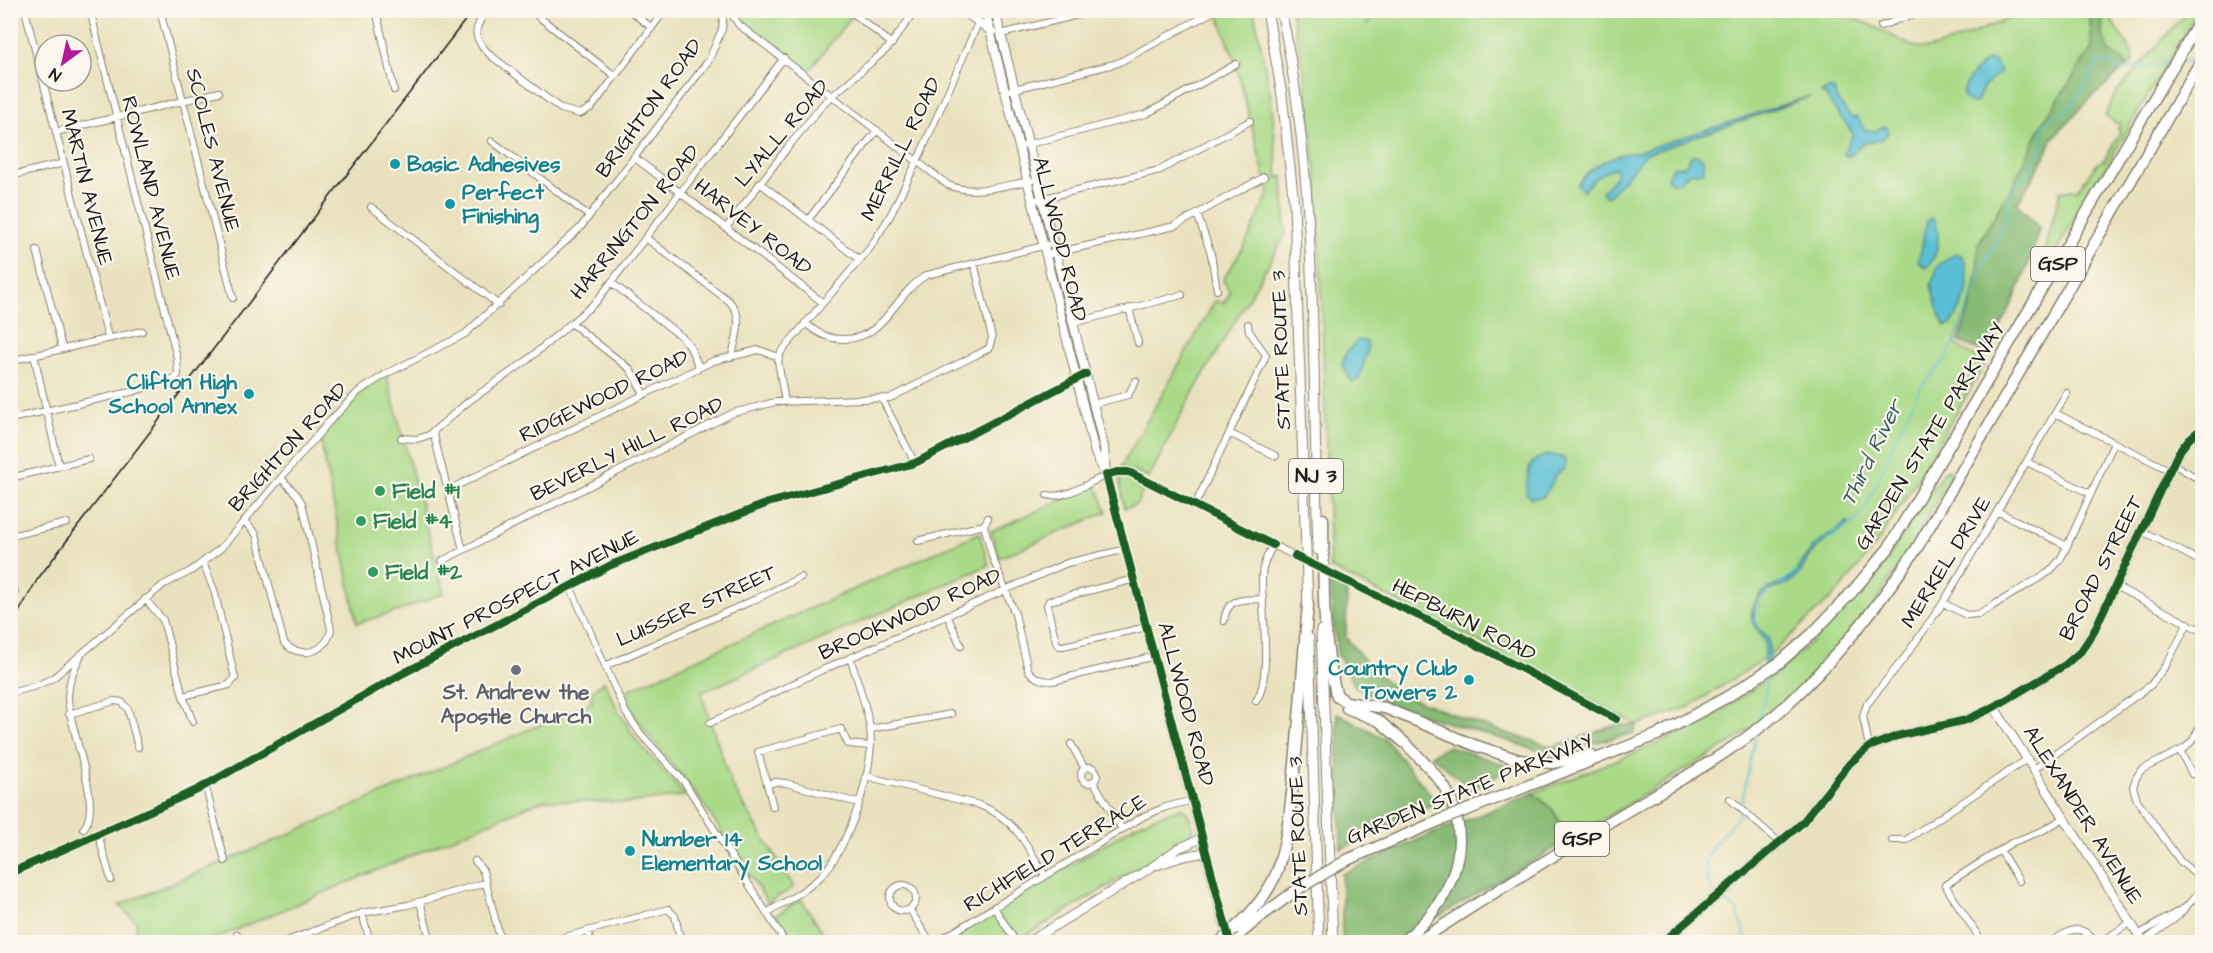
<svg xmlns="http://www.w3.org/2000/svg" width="2213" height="953" font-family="'Architects Daughter',sans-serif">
<rect width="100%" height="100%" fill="#fbf7ec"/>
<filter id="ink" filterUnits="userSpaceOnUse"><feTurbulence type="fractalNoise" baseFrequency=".0167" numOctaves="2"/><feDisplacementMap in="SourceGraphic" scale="12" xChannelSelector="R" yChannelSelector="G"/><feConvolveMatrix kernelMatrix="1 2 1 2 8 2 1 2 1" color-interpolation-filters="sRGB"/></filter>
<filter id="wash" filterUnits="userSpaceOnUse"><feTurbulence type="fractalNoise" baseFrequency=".008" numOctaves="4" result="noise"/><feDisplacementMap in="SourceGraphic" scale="24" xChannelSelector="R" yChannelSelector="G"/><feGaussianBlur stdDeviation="1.35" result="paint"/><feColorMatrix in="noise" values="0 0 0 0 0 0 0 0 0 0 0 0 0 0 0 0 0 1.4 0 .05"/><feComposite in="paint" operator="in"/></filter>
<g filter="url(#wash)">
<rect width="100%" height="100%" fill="#eae2be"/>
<path fill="#aada88" stroke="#637b52" stroke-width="1.5" d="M1377 10 1834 11 1873 26 1912 46 1928 49 1951 42 2028 11 2098 10 2101 45 1986 259 1955 344 1985 364 1904 501 1877 543 1842 588 1769 656 1689 707 1637 725 1495 650 1330 568 1318 192 1305 77 1291 11H1361L1368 25Z
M2188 10 2198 11 2037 283 2060 192 2078 189 2097 164 2104 160 2120 133 2118 127 2121 125 2119 122 2115 123 2105 116 2116 93Z
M734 11H844L852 16 808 72 744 23Z
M1217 11H1254L1271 97 1278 178 1283 176 1286 234 1186 405 1149 478 1121 467 1215 301 1224 303 1230 293 1223 280 1246 243 1269 193 1235 61Z
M2103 11H2109C2114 34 2130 40 2134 61L2127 66 2122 59 2108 51 2102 33Z
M386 373 444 593 399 611 357 623 319 432 370 383Z
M1949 469 1951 475 1907 553 1872 607 1814 674 1766 717 1737 739 1570 839 1552 809 1533 793 1654 745 1707 720 1779 672 1826 628 1885 563 1944 471Z
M1119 475 1146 485 1136 505 1124 508Z
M1096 485 1107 512 999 558 991 531Z
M979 533 989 565 701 693 732 786 794 887 768 903 702 802 641 725 621 693Z
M604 681 620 714 638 742 685 796 627 803 543 800 207 942H133L137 923 119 905 269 843 592 702 591 692Z
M1182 808C1190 813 1195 827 1191 836L1015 942H945L1136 825 1151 818Z
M801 899 829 942H793L776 915Z"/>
<path fill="#87ba74" stroke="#526b48" stroke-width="1.5" d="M2092 11H2103L2102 33 2108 51 2122 59 2127 66 2089 100 2052 139 2046 155 2017 204 2039 228C2028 274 2009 312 1987 353L1959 342 1970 308 1978 270V244L2013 185 2042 124 2092 48 2090 20Z
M1329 581 1347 584 1346 638 1372 669 1403 695 1484 726 1552 747 1616 725H1637L1634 733 1550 754 1393 706 1355 686 1337 653Z
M1337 713 1384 738 1437 802 1341 849Z
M1449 746 1511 767 1472 790 1431 755Z
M1533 793 1552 809 1570 839 1396 942H1342V874L1420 839Z"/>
<path fill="#58bfd6" stroke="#3a6e79" stroke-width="1.5" d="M1988 60 1996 62 2000 72 1983 88 1977 102 1971 103 1964 98C1960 86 1978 66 1988 60Z
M1831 88 1834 90 1837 100 1852 118 1857 117 1865 130 1875 131 1886 126 1889 131C1883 142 1874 142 1863 143L1850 156H1845L1844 152 1853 135C1846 119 1834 113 1826 95L1821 93Z
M1810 96 1796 102 1646 154 1609 196H1605L1602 191 1614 179 1617 172 1615 168C1602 171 1591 181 1583 191L1577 185C1591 166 1613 153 1637 152Z
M1692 155H1696L1703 159 1704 172 1689 173 1679 183 1670 182 1667 177 1673 167 1685 166Z
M1932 218C1943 229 1938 260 1925 268L1918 261C1924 247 1922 233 1928 220Z
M1955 253 1963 256C1972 290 1968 294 1952 324L1945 326C1936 311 1936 301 1931 285L1938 266Z
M1358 340 1367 342C1370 351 1361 368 1359 379L1352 382 1342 365 1346 353Z
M1549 455 1562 457 1566 462 1565 468 1555 475 1551 486 1543 497 1531 498 1526 493C1528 474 1525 459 1549 455Z
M1848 522 1849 524C1839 533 1826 540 1816 549 1806 557 1804 570 1795 579 1787 587 1774 587 1765 593 1744 605 1755 627 1769 639V662L1764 665 1765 642 1752 621V611L1758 597 1762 592 1791 578 1814 546Z"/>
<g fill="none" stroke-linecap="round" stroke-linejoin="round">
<path stroke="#58bfd6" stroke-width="1.5" d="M2180 62 2196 59
M1827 540 1853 523 1865 510 1898 433 1920 388 1942 364 1954 344 1986 259 2000 235 2006 219 2009 196 2014 187 2031 169 2043 143 2041 130 2047 120 2068 110 2081 92 2098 62H2108L2117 70 2169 63
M1779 584 1797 571
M1761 631C1748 614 1757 605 1768 591
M1759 721 1765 692 1767 676
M1741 807 1755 738
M1714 892C1692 860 1718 840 1738 817L1740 811
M1719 898 1737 910 1747 942"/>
</g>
</g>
<g filter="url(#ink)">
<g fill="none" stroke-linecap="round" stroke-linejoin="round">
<defs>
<path id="minor" d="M25 10 108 337
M160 10 233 298
M376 10 394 90
M487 10C472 30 473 38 490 55L561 109 580 114 592 107 665 10
M530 10 615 76
M629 10 652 28
M729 10 739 25 948 185C974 196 1004 185 1031 181
M849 10 892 44
M1881 26 1924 10
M1001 34 1098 10
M1011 90 1118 63 1216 10
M56 132 219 92
M492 141 589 216
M1025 145 1146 114 1236 64
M634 157 822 302
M10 176 64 163
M760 183 860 260
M1032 201 1160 170 1250 121
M371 207 499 305
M1197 214 1211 254 1217 290
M808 220 877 130
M726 228 788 147 824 103 888 48 916 10
M646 238 729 301C745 317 736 336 732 356
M37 250 62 348
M1046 255 1175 226 1264 177
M612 283 682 337 689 345 699 367
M1129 308 1138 343
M571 323 630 369 644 394
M805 323C816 332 827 339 842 339 885 341 895 292 927 275L1047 245
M1073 323 1182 295
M10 350 13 360
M34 355 59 466
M10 361 142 331
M882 399 915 463
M785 402 778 361 781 352 870 248 890 216 921 153 978 23
M1093 404 1128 395 1136 381
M2055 413 2169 470
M10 419 135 391 175 378 178 375 177 358 90 10
M433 432 463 550
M1229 433 1276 456
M401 438 417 439 429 435 469 401 525 362 596 302 784 58
M2027 462 2091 494
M2173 464 2202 481
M10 478 89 459
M448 490 713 361 759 350 779 357
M1047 495C1073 501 1100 469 1129 472L1295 556
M1195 505 1265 358 1266 355 1249 331 1248 324
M1997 511 2067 546
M988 518 984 525 992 556 1015 614 1028 670C1035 679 1042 681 1053 681L1155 656
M244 521 256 534 284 643C300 660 328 652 331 629L302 503 297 495 281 478
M2142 531 2202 562
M10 536 67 523
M918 541 984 525
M442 561 733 413 775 402 890 398 980 353 989 348 992 338 974 263
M1334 574 1460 636 1616 719
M1135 579 1049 601 1047 605 1056 642 1059 646H1063L1147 627
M570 586 626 713 640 733 685 783 785 942
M2115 586 2202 631
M10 593 15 592
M145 599 163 620 183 696 193 722
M1943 603 1966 615 1979 614 2049 572 2060 560 2067 546 2114 443
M947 615 961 646
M1224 621C1227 596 1244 600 1263 599
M80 657C73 670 68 682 68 697 68 728 105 807 83 829
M605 666 756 599 801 577
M10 693 36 686 53 678 163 585 191 571 221 548 328 423 358 392 386 374 465 334 580 228 709 60 722 29 724 10
M183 696 229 685 235 678 214 590 203 563
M1256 701C1273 677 1261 606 1262 576 1262 565 1268 554 1273 545
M69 714 114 701 122 702 128 709 138 747
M2202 722 2193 740 2185 748 2141 770 2136 778 2133 787 2137 800 2180 861 2202 880
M710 723 820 671 1067 563 1127 549
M870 729 951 714
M1071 744 1085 769
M1869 747 1863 716 1867 704 1905 657 1943 603 2067 393
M2180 751 2192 774
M1081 775a8 8 0 1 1 16 0a8 8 0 1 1-16 0Z
M2033 770 2151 685 2166 665 2188 623
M866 776 979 805C1014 817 1028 846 1045 876
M1093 781 1122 829
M205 784 225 861
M767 784 773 807
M1730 799 1780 843
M858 803 786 783 776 782 767 784 758 752 841 729 848 744 870 746
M98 834 111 880
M1892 840H1906L2026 760
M2000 850 2019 881
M475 861 483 871 501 942
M890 898a13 13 0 1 1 26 0a13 13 0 1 1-26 0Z
M420 902 431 942
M994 907 1016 942
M910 910 930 942
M362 913 370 942
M766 913C784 902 805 892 820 877 848 850 876 768 870 729 866 705 858 681 850 658
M588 931 590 942
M237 934 241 942
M2138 935 2182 909
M284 942 362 913 408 905 485 883
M547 942 668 909 675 916 681 942
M937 942 1144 816 1166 807 1193 800
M1982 942 1945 885 2013 842 2042 831 2064 818
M2052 942C2068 930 2081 922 2095 942
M2101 942 2130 923
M2143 942 2177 917 2202 889"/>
<path id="tertiary" d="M962 10 992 32
M1994 707 2143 942
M10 873 197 790 400 675 611 565 768 503 915 463 1086 374"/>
<path id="secondary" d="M985 10 1095 453 1104 471
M995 10 1104 447 1106 475 1228 938
M1158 865 1182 857 1206 852
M1028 942 1149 869 1177 849 1202 838"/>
<path id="primary" d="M1663 942 1802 823 1850 763 1869 747 1897 736 1966 720 1994 707 2065 665 2081 651 2093 633 2178 453 2189 439 2202 428"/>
<path id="trunk" d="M1267 10 1282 95 1294 204 1308 609
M1281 10C1319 187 1312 371 1318 550
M1321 630 1333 942
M1309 638 1319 942"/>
<path id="motorway" d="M1323 519C1324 578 1321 640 1337 697
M1335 691 1338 696 1346 702 1385 708 1474 745 1519 760 1552 763 1591 755
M1347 708 1379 721 1405 743
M1467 810 1659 734 1727 697 1779 663 1812 634 1852 592 1888 549 2202 17
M1349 859 1441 820
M1279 864C1288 835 1291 804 1294 773 1300 717 1303 660 1308 604
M1234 929C1253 912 1269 893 1278 869
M1230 942 1264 914 1298 889
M1402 942C1450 905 1477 846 1445 788 1435 772 1421 759 1408 746
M1418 942C1488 895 1561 851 1634 807 1685 777 1739 748 1782 709 1836 660 1876 608 1917 548L2202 59"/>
</defs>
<use href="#minor" stroke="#837f6d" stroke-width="8"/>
<use href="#tertiary" stroke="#837f6d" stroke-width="10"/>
<use href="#secondary" stroke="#837f6d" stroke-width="10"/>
<use href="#primary" stroke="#837f6d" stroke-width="11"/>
<use href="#trunk" stroke="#837f6d" stroke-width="11"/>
<use href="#motorway" stroke="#837f6d" stroke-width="13"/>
<use href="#minor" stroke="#fff" stroke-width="6"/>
<use href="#tertiary" stroke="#fff" stroke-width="8"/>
<use href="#secondary" stroke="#fff" stroke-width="8"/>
<use href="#primary" stroke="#fff" stroke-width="9"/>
<use href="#trunk" stroke="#fff" stroke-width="9"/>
<use href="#motorway" stroke="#fff" stroke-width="10"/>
<path stroke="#1c1c1c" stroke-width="1.5" d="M10 628 37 580 65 543 473 10"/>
<defs>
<path id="minor-bridge" d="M1295 556 1334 574"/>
<path id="motorway-bridge" d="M1441 820 1467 810
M1298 889 1349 859
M1220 942 1234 929"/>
</defs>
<use href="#minor-bridge" stroke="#837f6d" stroke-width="8" stroke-linecap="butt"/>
<use href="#motorway-bridge" stroke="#837f6d" stroke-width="13" stroke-linecap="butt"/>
<use href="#minor-bridge" stroke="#fff" stroke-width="6"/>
<use href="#motorway-bridge" stroke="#fff" stroke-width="10"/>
<defs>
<path id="cycleway" d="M1295 556 1460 636 1616 719
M10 873 197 790 400 675 611 565 768 503 915 463 1086 374
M1230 942 1106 475 1117 472H1129L1273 545
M1663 942 1802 823 1850 763 1869 747 1897 736 1966 720 1994 707 2065 665 2081 651 2093 633 2178 453 2189 439 2202 428"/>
</defs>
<use href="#cycleway" stroke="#fbf7ec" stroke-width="11"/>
<use href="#cycleway" stroke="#1b5e20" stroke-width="8"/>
</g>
</g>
<g fill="#0f9aa8" stroke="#fbf7ec" stroke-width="2">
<circle cx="395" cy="164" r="6"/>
<circle cx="450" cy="204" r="6"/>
<circle cx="249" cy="394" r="6"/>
<circle cx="1469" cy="680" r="6"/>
<circle cx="630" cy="851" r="6"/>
</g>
<g fill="#2e9e5b" stroke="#fbf7ec" stroke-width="2">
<circle cx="380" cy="491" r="6"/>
<circle cx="361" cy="521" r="6"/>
<circle cx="373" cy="572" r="6"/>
</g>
<circle fill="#6b7280" stroke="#fbf7ec" stroke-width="2" cx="516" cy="670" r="6"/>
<g text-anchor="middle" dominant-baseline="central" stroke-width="4.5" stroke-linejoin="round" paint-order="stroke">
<g fill="#fbf7ec" stroke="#5f5e5a" stroke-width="1.5">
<rect x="2031" y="247" width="54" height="34" rx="4.5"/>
<rect x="1289" y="459" width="54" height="34" rx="4.5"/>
<rect x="1555" y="822" width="54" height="34" rx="4.5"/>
</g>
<g font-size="20" font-weight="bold" fill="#1c1c1c">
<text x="2058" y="264">GSP</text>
<text x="1316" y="476">NJ 3</text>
<text x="1582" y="839">GSP</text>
</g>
<g font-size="21" fill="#1c1c1c" stroke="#fbf7ec">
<text transform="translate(649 108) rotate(-54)">BRIGHTON ROAD</text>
<text transform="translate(782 133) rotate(-50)">LYALL ROAD</text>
<text transform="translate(901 149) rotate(-64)">MERRILL ROAD</text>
<text transform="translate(213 150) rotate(76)">SCOLES AVENUE</text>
<text transform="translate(87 187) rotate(76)">MARTIN AVENUE</text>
<text transform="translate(151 188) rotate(76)">ROWLAND AVENUE</text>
<text transform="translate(635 222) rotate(-51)">HARRINGTON ROAD</text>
<text transform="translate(753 227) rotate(38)">HARVEY ROAD</text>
<text transform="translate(1060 239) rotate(76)">ALLWOOD ROAD</text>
<text transform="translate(1281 350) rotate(-92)">STATE ROUTE 3</text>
<text transform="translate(604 396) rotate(-26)">RIDGEWOOD ROAD</text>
<text transform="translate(1930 436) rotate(-58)">GARDEN STATE PARKWAY</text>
<text transform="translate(288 447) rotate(-48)">BRIGHTON ROAD</text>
<text transform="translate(627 449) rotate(-26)">BEVERLY HILL ROAD</text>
<text transform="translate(1946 562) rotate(-58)">MERKEL DRIVE</text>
<text transform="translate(2101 568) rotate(-63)">BROAD STREET</text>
<text transform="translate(516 597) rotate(-27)">MOUNT PROSPECT AVENUE</text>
<text transform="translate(696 606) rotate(-24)">LUISSER STREET</text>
<text transform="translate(910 614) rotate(-24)">BROOKWOOD ROAD</text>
<text transform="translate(1464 620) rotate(27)">HEPBURN ROAD</text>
<text transform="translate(1186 704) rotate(75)">ALLWOOD ROAD</text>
<text transform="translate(1470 789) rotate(-22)">GARDEN STATE PARKWAY</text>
<text transform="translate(2083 815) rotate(58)">ALEXANDER AVENUE</text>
<text transform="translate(1298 836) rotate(-92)">STATE ROUTE 3</text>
<text transform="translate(1055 853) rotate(-31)">RICHFIELD TERRACE</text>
</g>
<g font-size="21" font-weight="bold" fill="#0d838f" stroke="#fbf7ec" text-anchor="start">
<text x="407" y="164">Basic Adhesives</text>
<text x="462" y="192">Perfect<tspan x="462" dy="24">Finishing</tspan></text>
<text x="237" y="382" text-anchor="end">Clifton High<tspan x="237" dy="24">School Annex</tspan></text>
<text x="1457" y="668" text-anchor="end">Country Club<tspan x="1457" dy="24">Towers 2</tspan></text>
<text x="642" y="839">Number 14<tspan x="642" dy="24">Elementary School</tspan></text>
</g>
<g font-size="21" font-weight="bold" fill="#27864d" stroke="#fbf7ec" text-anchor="start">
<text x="392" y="491">Field #1</text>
<text x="373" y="521">Field #4</text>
<text x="385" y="572">Field #2</text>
</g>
<g font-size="21" font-weight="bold" fill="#5b616d" stroke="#fbf7ec">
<text x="516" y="692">St. Andrew the<tspan x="516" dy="24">Apostle Church</tspan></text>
</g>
<g font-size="22" font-style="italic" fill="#345d66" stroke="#fbf7ec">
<text transform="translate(1872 453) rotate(-64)">Third River</text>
</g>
</g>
<rect width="2213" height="953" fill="none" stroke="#fbf7ec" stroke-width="36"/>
<g transform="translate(63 63) rotate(213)"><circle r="28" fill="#fbf7ec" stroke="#a29f99" stroke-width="1.5"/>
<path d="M0-4.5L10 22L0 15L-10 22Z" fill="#b5179e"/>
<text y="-9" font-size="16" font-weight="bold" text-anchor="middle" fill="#1c1c1c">N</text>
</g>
</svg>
